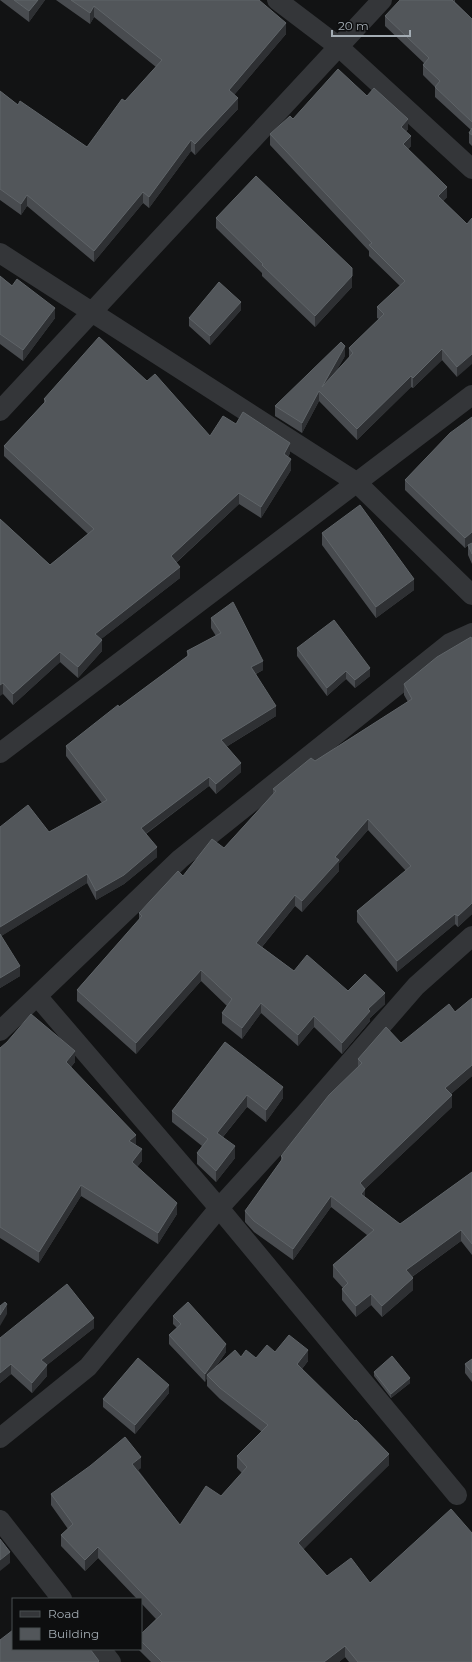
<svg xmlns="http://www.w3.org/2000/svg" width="472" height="1662" font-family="Montserrat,sans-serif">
<rect width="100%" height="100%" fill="#121314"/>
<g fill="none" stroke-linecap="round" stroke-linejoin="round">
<path stroke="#343639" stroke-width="20" d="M277 0 339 47 472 169
M0 253 356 482 472 595
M0 411 382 0
M0 753 472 395
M37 996 180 859 450 643 472 633
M0 1031 37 996 219 1208 457 1495
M0 1438 88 1367 219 1208 301 1118 416 986 472 936
M0 1520 62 1599
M101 1649 111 1662"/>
</g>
<path fill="#484b4f" d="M0 0H45L29 22Z
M56 0H259L286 34 234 95 238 109 195 155 191 151 149 208 143 203 94 262 27 206 21 215 0 200V91L18 105 87 147 125 101 156 67 94 17 90 24Z
M455 0V2L472 19V146L469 143V133L471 130 435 97V87L423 75V65L424 63 385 26V16Z
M367 96 408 129 406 132 411 146 408 149 447 197 443 201 467 224 457 377 442 360 413 388 411 387 357 440 319 401 302 433 275 416V406L345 356 336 371 349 358V348L379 319 377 318V307L400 286 369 256V251L270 145V134L293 119Z
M216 218 352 287 315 327 262 276V273L216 228Z
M0 276 55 318 23 361 0 344Z
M241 310 210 345 189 326V318Z
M44 399 210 436 236 424 290 453 288 457 291 470 261 518 239 504 176 563 180 578 101 639 102 651 78 678 60 662 13 705 3 694 0 519 50 565 88 534 4 456V446L44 403Z
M472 417V542L465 548 405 490V480Z
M322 533 414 590 376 618 322 545Z
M472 543V564L468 555V545Z
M211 618 263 670 256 674 276 716 226 747 241 772 216 794 209 786 146 834 157 857 124 884 96 900 87 883 1 936 20 976 0 988V827L49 832 102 803 66 756V746L187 657V651L216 636 211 628Z
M472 639V914L458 927 455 924 397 972 357 922V911L406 871 368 830 339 863V871L302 912 295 906 262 947 294 971 385 1004 370 1018V1021L342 1054 314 1027 298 1046 261 1013 242 1039 222 1023V1013L227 1006 201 981 136 1054 77 1001V990L139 920V913L183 876 224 848 273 794V789L315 761 408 702 404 695V684Z
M297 648 370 676 355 688 346 679 327 696 297 656Z
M472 998V1076L451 1094 452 1107 365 1189V1197L400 1224 472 1172V1255L461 1241 412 1277 413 1290 382 1317 371 1305 356 1317 342 1300V1289L343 1288 333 1277V1265L367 1235 331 1207 293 1260 254 1232 245 1222V1211L281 1161V1156L358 1067V1059L401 1043 455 1012Z
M225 1042 283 1098 266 1122 247 1107 223 1137 235 1158 216 1182 197 1164V1153L202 1146 172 1122V1111Z
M0 1048 75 1062 71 1067 136 1145 142 1161 137 1167 177 1214 158 1244 81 1196 39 1263 0 1238Z
M173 1316 226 1352 215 1368 241 1357 256 1358 275 1352 308 1361 302 1369 389 1465 303 1549 327 1576 370 1583 472 1662H349L345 1657 339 1662H151L138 1649H141V1634L156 1619 141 1603V1599H137L98 1558 85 1571 61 1546V1535L68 1529 51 1505V1494L141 1468 138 1470 180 1525 221 1496 242 1473 237 1468V1456L262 1432 220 1399 207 1386V1378L205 1382 169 1344V1335L177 1328 173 1324Z
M94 1328 47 1365V1376L32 1393 11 1374 0 1383V1338Z
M472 1359V1382L465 1373V1364Z
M374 1372 410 1383 391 1398 374 1376Z
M169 1393 135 1434 103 1407V1399Z"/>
<path fill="#2e3033" d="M38 0H45L29 22V11Z
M94 6V17L90 24V13Z
M286 23V34L229 101V90Z
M238 98V109L195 155V144Z
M408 119V129L401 137V127Z
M411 136V146L403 155V144Z
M191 140V151L149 208V197Z
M447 187V197L438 206V196Z
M143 192V203L94 262V251Z
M27 195V206L21 215V204Z
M352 276V287L315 327V316Z
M241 302V310L210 345V336Z
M55 308V318L23 361V350Z
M345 346V356L323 395 322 387Z
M442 349V360L413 388V378Z
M472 354V364L457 377V367Z
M411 376V387L357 440V429Z
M319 391V401L302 433V423Z
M290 443V453L284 465V454Z
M291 459V470L261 518V507Z
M239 493V504L171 567V556Z
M472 532V542L465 548V538Z
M180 567V578L95 644V634Z
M414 579V590L376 618V607Z
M102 640V651L78 678V667Z
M60 652V662L13 705V694Z
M263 661V670L251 676V667Z
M370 668V676L355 688V680Z
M346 671V679L327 696V688Z
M3 683V694L0 696V685Z
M276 706V716L221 750V740Z
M241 763V772L216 794V784Z
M209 777V786L141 837V828Z
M368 819V830L339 863V871L302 912V901L335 857Z
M157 847V857L124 884 96 900V891Z
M87 874V883L0 937V927Z
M295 895V906L256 954V943Z
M472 903V914L458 927V916Z
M455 914V924L397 972V961Z
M20 966V976L0 988V978Z
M201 970V981L136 1054V1043Z
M385 993V1004L370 1018V1021L342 1054V1043L368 1009Z
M261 1003V1013L242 1039V1028Z
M314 1016V1027L298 1046V1035Z
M75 1051V1062L66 1073V1062Z
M472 1065V1076L445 1099V1088Z
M283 1087V1098L266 1122V1110Z
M247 1095V1107L217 1144V1133Z
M452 1095V1107L365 1189V1200L361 1205 360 1183Z
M136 1135V1146L129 1141Z
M235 1146V1158L216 1182V1171Z
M142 1149V1161L132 1173V1162Z
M81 1185V1196L39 1263V1252Z
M331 1196V1207L293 1260V1249Z
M177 1203V1214L158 1244V1233Z
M461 1230V1241L406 1281V1270Z
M413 1278V1290L382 1317V1306Z
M371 1294V1305L356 1317V1306Z
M7 1304V1314L0 1326V1315Z
M94 1318V1328L47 1365V1376L32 1393V1383L41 1360Z
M226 1344V1352L209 1376 207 1375V1378L205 1382V1374Z
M308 1350V1361L297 1375V1364Z
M11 1364V1374L0 1383V1373Z
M410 1378V1383L391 1398V1394Z
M169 1385V1393L135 1434V1425Z
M389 1454V1465L298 1555V1543Z
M141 1457V1468L132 1475V1464Z
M98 1547V1558L85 1571V1560Z
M10 1552V1563L0 1571V1560Z
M345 1646V1657L339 1662H324Z"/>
<path fill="#52565a" stroke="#5f6468" d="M14 0H38L29 11Z
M71 0H259L286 23 229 90 238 98 195 144 191 140 149 197 143 192 94 251 27 195 21 204 0 189V91L18 105 20 101 87 147 122 99 125 101 162 60 94 6 90 13Z
M400 0H452L472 19V122L435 87 440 81 423 65 429 58 385 16Z
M338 69 367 96 374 88 408 119 401 127 411 136 403 144 447 187 438 196 467 224 472 218V354L457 367 442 349 413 378 411 376 357 429 319 391 302 423 275 406 341 342 345 346 322 387 353 353 349 348 384 314 377 307 405 281 369 245 372 243 270 134 290 116 293 119Z
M472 128V135L469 133Z
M256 176 352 268V276L315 316 262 265 263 264 216 218Z
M0 276 12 286 17 279 55 308 23 350 0 334Z
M219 282 241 302 210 336 189 318Z
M99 337 147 381 155 374 210 436 223 416 236 424 243 412 290 443 284 454 291 459 261 507 239 493 171 556 180 567 95 634 102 640 78 667 60 652 13 694 3 683 0 685V519L50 565 94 529 4 446 46 401 44 399Z
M472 417V532L465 538 405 480 450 433Z
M360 505 414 579 376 607 322 533Z
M472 543V554L468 545Z
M233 602 263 661 251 667 276 706 221 740 241 763 216 784 209 777 141 828 157 847 124 875 96 891 87 874 0 927V827L28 805 49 832 107 800 66 746 118 705 119 707 189 655 187 651 221 633 211 618Z
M334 620 370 668 355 680 346 671 327 688 297 648Z
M471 637 472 639V903L458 916 455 914 397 961 357 911 411 866 368 819 335 857 339 860 302 901 295 895 256 943 294 971 307 955 348 991 365 974 385 993 368 1009 370 1011 342 1043 314 1016 298 1035 261 1003 242 1028 222 1013 232 999 201 970 136 1043 77 990 142 916 139 913 178 871 183 876 212 839 224 848 276 791 273 789 311 758 315 761 412 699 404 684 437 657Z
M0 934 20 966 0 978Z
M472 998V1065L445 1088 452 1095 360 1183 365 1189 361 1194 400 1224 472 1172V1244L461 1230 406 1270 413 1278 382 1306 371 1294 356 1306 342 1289 348 1283 333 1265 374 1230 331 1196 293 1249 254 1221 245 1211 283 1158 281 1156 329 1095 362 1063 358 1059 386 1027 401 1043 449 1004 455 1012Z
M31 1014 75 1051 66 1062 136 1135 129 1141 142 1149 132 1162 177 1203 158 1233 81 1185 39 1252 0 1227V1048L7 1042Z
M225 1042 283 1087 266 1110 247 1095 217 1133 235 1146 216 1171 197 1153 208 1139 172 1111Z
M67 1284 94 1318 41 1360 47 1365 32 1383 11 1364 0 1373V1338Z
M5 1302 7 1304 0 1315V1306Z
M188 1302 226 1344 205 1374 169 1335 181 1324 173 1316Z
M289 1335 308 1350 297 1364 355 1421 356 1420 389 1454 298 1543 327 1576 351 1558 370 1583 451 1509 472 1533V1662H358L345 1646 324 1662H162L141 1641V1634L162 1614 98 1547 85 1560 61 1535 73 1524 51 1494 90 1466 125 1437 141 1457 132 1464 180 1525 206 1486 221 1496 247 1467 237 1456 268 1425 220 1388 207 1375 235 1350 241 1357 246 1350 256 1358 267 1345 275 1352Z
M392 1356 410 1378 391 1394 374 1372Z
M138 1358 169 1385 135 1425 103 1399Z
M472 1359V1373L465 1364Z
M0 1539 10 1552 0 1560Z
M13 1630V1649H90L99 1661 98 1662H0V1640Z"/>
<rect x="12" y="1598" width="130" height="52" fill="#0d0e0f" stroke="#494e51"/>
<rect x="20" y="1611" width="20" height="6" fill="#343639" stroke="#494e51"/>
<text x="48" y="1618" font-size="12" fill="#a4adb4">Road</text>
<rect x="20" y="1628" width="20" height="12" fill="#52565a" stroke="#494e51"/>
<text x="48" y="1638" font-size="12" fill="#a4adb4">Building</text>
<path d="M332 30v6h78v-6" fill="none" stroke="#a4adb4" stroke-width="2"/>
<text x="338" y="30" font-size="12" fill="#a4adb4" stroke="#0d0e0f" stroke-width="3" paint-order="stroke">20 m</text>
</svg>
